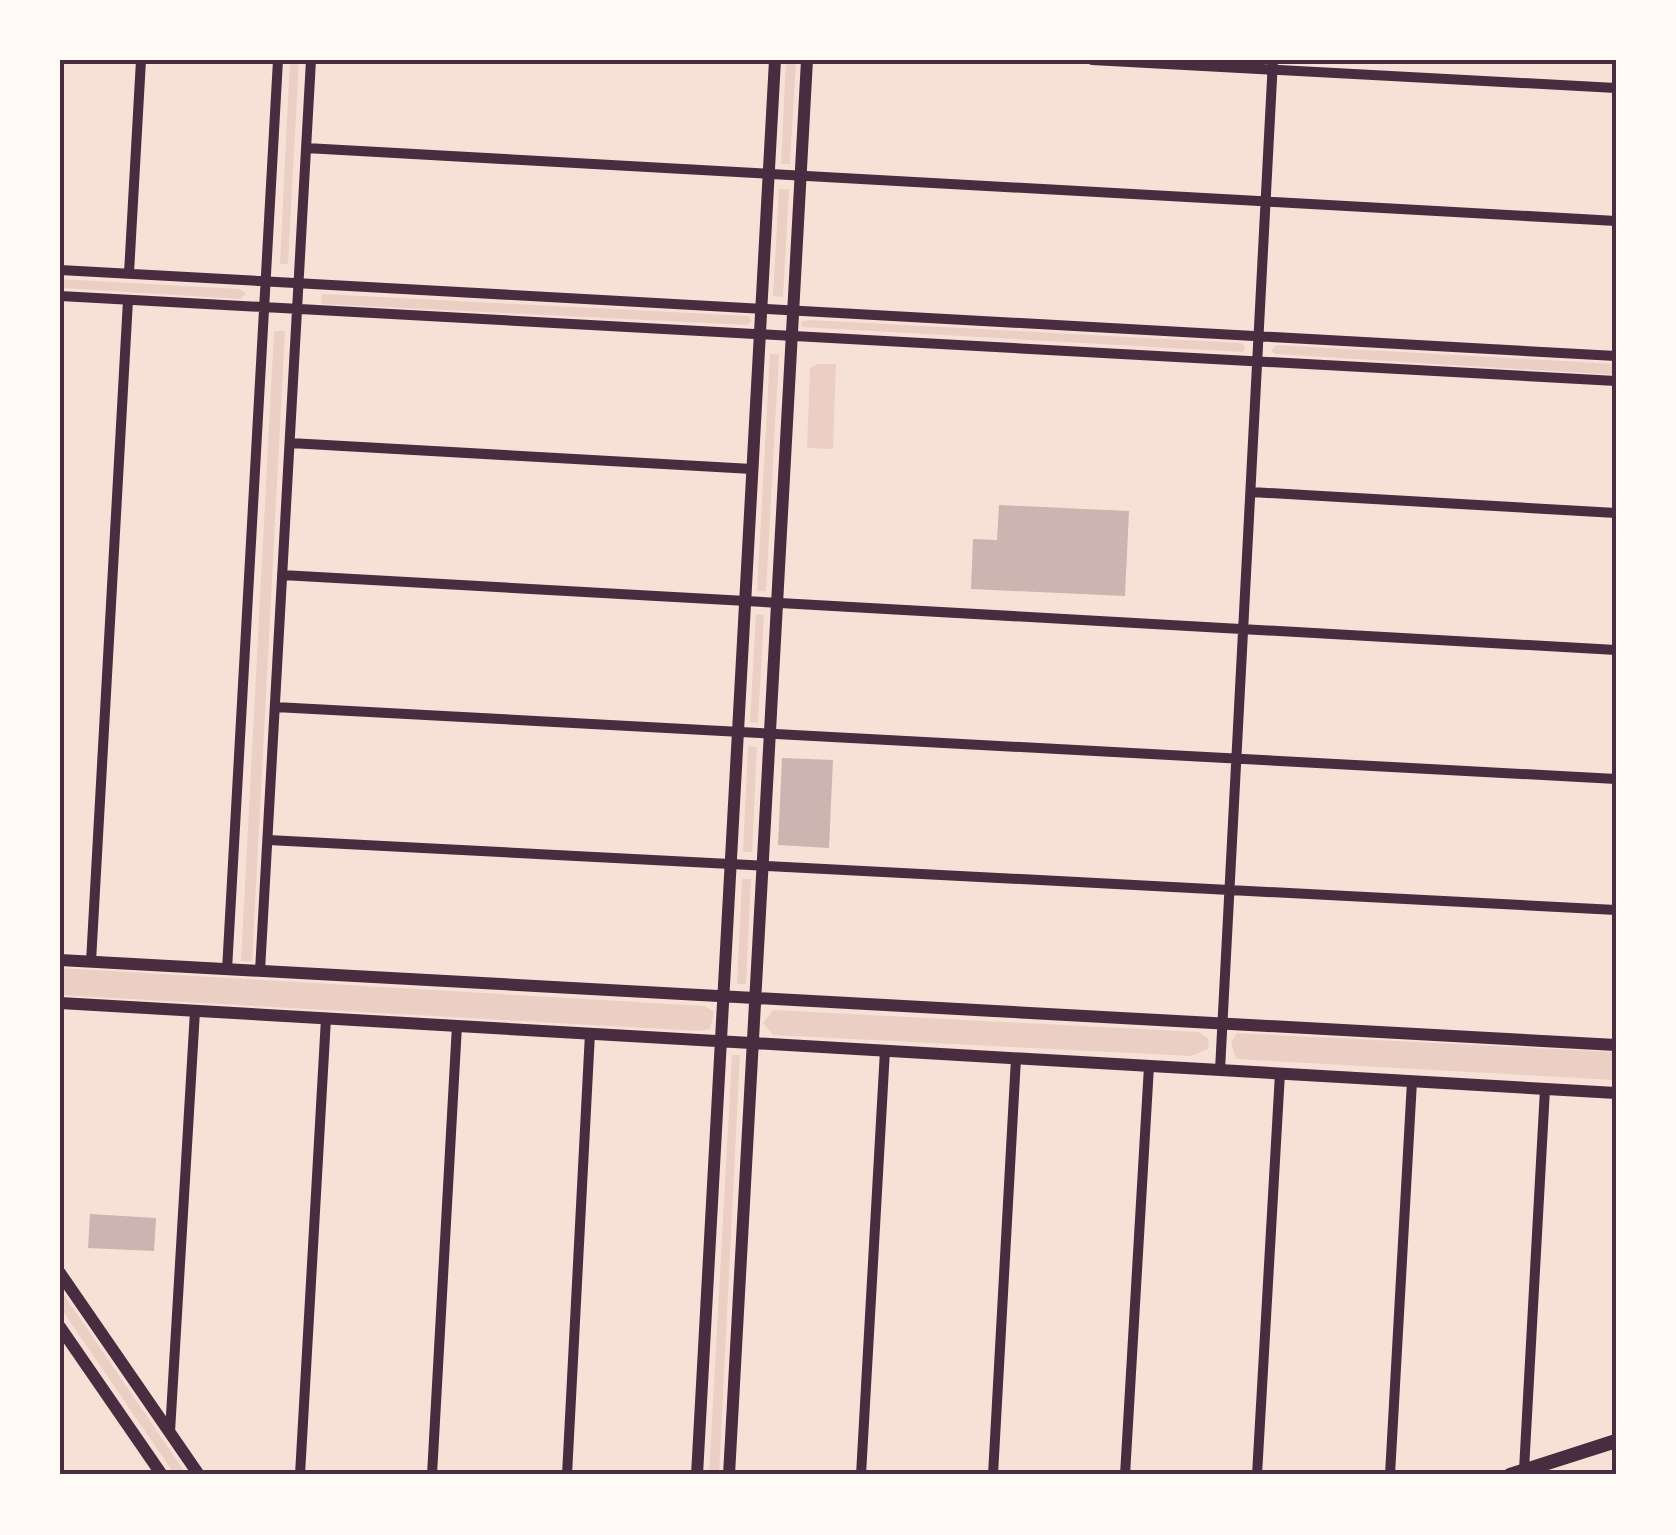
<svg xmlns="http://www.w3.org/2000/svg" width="1676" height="1535" font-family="'Public Sans',sans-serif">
<rect width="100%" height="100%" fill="#f7e1d7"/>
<path fill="#ebcfc5" d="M290 60H299L288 264H280Z
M786 60H796L790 164H781Z
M779 189H789L783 297 773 296Z
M60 279 240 289 246 293 241 299 60 288Z
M322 294 748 316 752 321 747 325 321 304Z
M810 320 1242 343 1246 348 1242 352 802 327 801 322Z
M274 331H285L252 962 241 961Z
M1276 345 1616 364V375L1275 354 1271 351Z
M770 354H779L766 591H757Z
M818 364H836L833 449 807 448 810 368Z
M756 614 764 615 758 723 750 722Z
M748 746 757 747 752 852H743Z
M742 879H751L746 984H737Z
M60 968 705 1006 714 1012 710 1029 699 1031 60 995Z
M773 1010 1199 1032 1209 1039 1208 1049 1191 1056 773 1035 763 1023Z
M1237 1033 1616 1052V1080L1236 1059 1231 1042Z
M732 1055H740L719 1475H709Z
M60 1289 187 1475H175L60 1307Z"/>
<path fill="#ccb4b1" d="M999 505 1129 511 1125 596 971 589 973 539 997 540Z
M782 758 833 760 829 848 778 845Z
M90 1214 156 1218 154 1251 88 1248Z"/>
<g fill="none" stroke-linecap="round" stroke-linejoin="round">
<path stroke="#4a2c40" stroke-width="10" d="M1092 60 1616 88
M306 148 1616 221
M60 270 1616 356
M129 273 141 60
M60 296 1616 381
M290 443 752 469
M1251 492 1616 513
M282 575 1616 650
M275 707 1616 779
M268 840 1616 910
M91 962 128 300
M227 970 278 60
M260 971 311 60
M1220 1070 1273 60
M170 1432 195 1011
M1524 1470 1545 1089
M300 1475 326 1018
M432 1475 457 1025
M567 1475 590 1033
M861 1475 885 1050
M993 1475 1016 1058
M1125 1475 1149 1066
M1257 1475 1280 1073
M1390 1475 1412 1081"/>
<path stroke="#4a2c40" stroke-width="12" d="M60 960 1616 1045
M60 1003 1616 1093
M60 1273 199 1475
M60 1327 162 1475
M697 1475 775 60
M729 1475 807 60"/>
<path stroke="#4a2c40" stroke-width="14" d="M1510 1475 1616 1441"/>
</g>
<rect width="1676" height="1535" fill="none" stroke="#fffaf5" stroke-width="125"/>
<rect x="62" y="62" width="1552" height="1410" fill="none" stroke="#4a2c40" stroke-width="4"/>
</svg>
